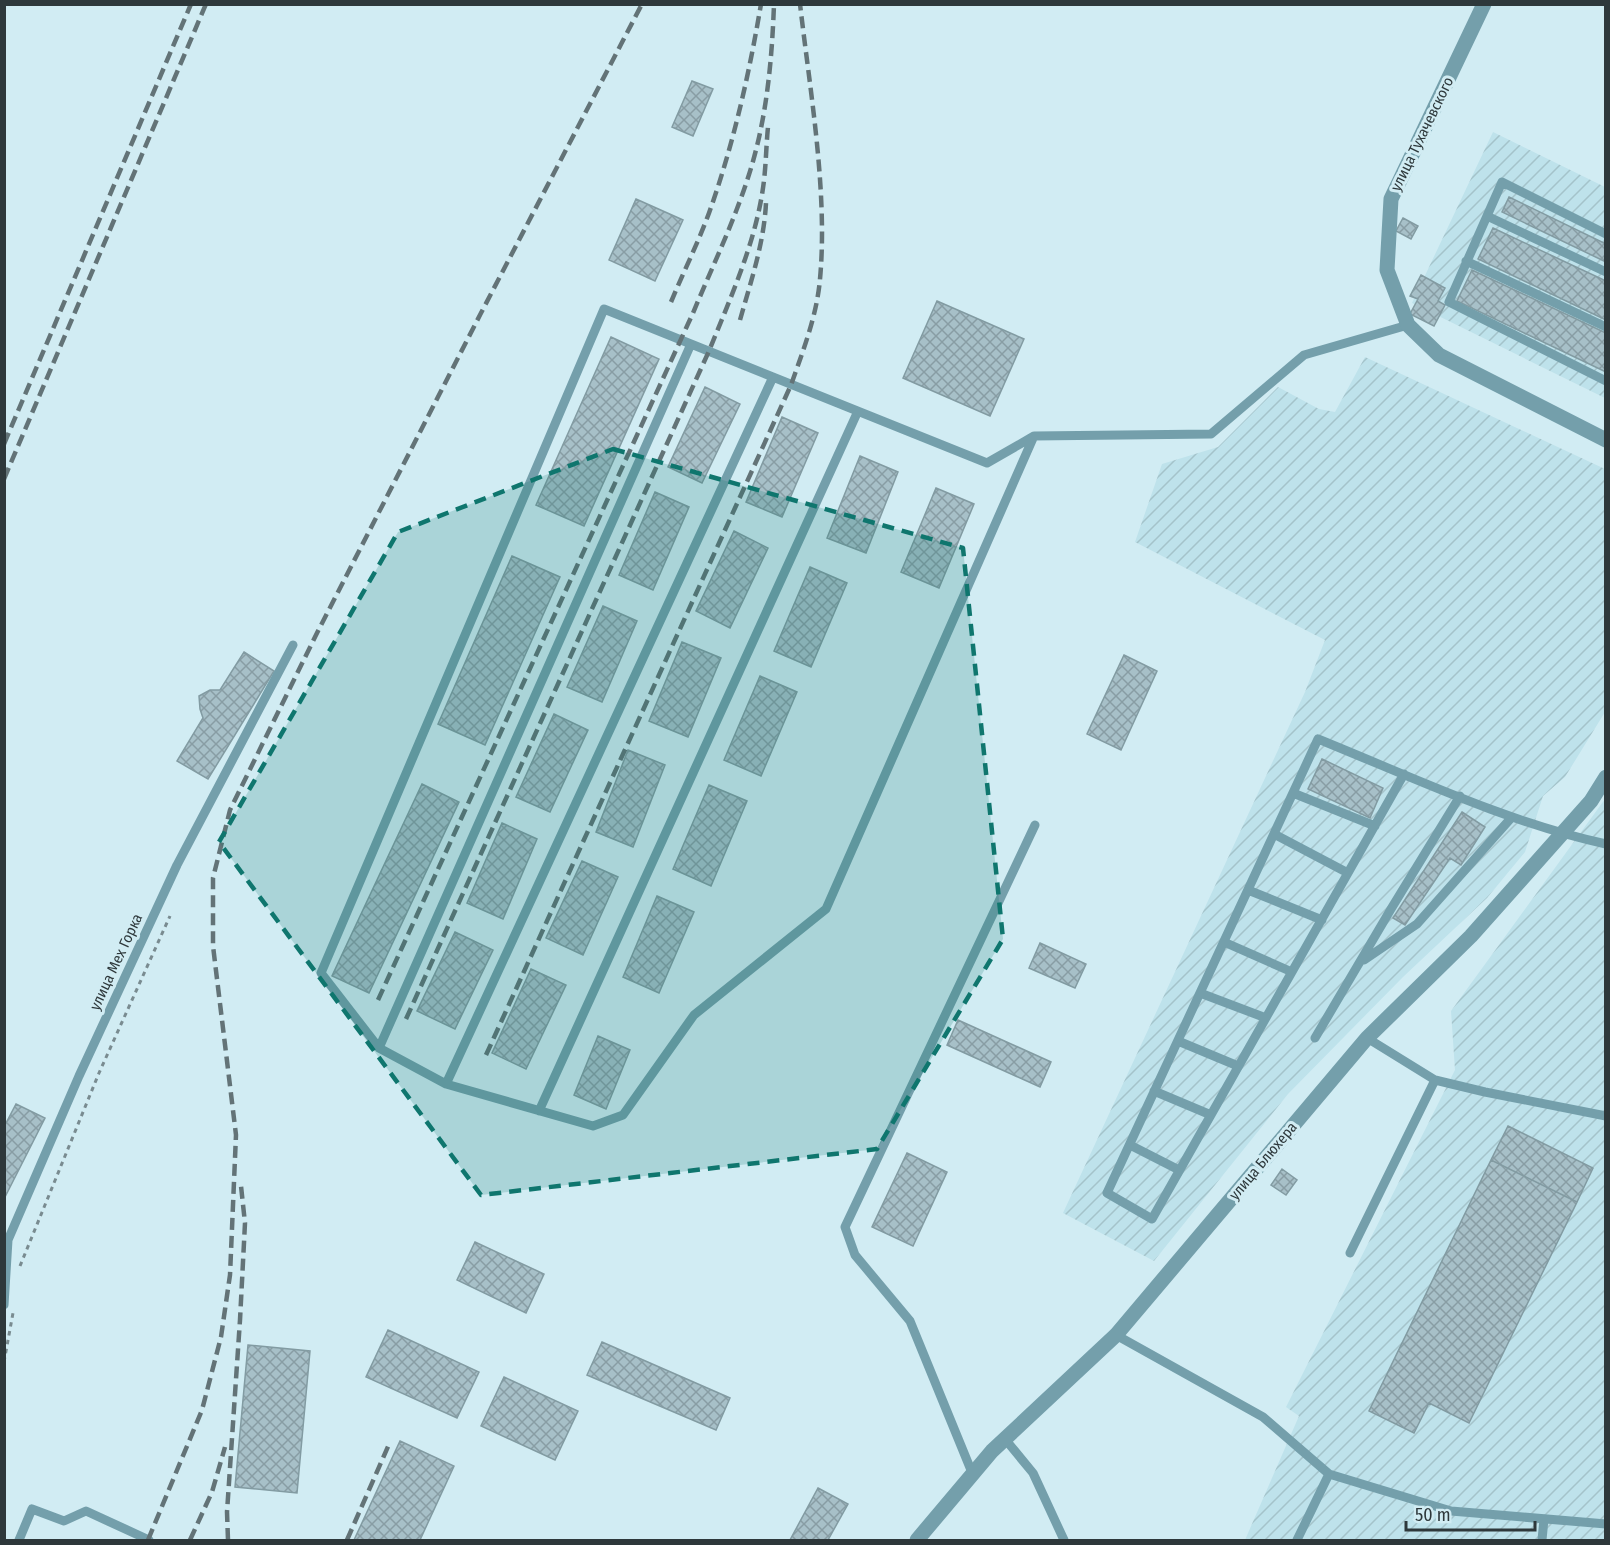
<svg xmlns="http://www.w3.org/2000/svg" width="1610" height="1545" font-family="'Fira Sans Condensed',sans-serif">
<defs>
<pattern id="industrial-furrows" width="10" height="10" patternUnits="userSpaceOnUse" patternTransform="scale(1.5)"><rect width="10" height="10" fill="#bee2eb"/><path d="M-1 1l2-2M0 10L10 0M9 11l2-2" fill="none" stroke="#a4c3ca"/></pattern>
<pattern id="building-cross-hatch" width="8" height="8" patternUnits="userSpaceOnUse" patternTransform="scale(1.5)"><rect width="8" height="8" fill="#a7c0c8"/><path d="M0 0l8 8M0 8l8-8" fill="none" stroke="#889da4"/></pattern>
</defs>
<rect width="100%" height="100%" fill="#d1ecf3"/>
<path fill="url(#industrial-furrows)" d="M1493 132 1605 187V398L1412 303Z
M1365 357 1605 469V712L1565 777 1543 796 1525 852 1487 898 1403 977 1288 1094 1154 1261 1063 1213 1305 692 1325 640 1135 542 1162 464 1218 447 1278 387 1319 409 1335 412Z
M1605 799V1540H1245L1299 1416 1286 1407 1455 1070 1451 1011Z"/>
<path fill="url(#building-cross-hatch)" stroke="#829ba2" stroke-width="1.5" d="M692 81 713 89 693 136 672 127Z
M1509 197 1606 244V262L1502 212Z
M636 199 683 220 655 281 609 260Z
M1403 218 1418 226 1411 239 1396 231Z
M1493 228 1606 281V320L1478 259Z
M1472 270 1606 333V372L1457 301Z
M1421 275 1445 288 1438 301 1445 305 1434 326 1410 314 1418 299 1410 296Z
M937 301 1024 339 990 416 903 378Z
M611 337 659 359 584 526 536 505Z
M705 387 740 404 702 483 668 467Z
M782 417 818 433 782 517 746 502Z
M860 456 898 472 866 553 827 538Z
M936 488 974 504 939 588 901 572Z
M655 492 689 507 653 590 619 575Z
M734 531 768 548 730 628 696 611Z
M512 556 560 577 485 745 438 724Z
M810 567 847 583 811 667 774 651Z
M603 606 637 621 602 702 567 687Z
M682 642 721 658 688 737 649 721Z
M244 652 274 671 208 779 177 761 203 718 200 709 199 696 210 690H220Z
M1124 655 1157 671 1121 750 1087 734Z
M760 676 797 692 761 776 724 760Z
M554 714 588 730 550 812 516 797Z
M628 750 665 765 633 847 596 832Z
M1322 759 1383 788 1370 818 1308 789Z
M422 784 459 802 369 993 332 976Z
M709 785 747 801 711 886 673 869Z
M1462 812 1485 827 1461 865 1450 858 1405 925 1393 918Z
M502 823 537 839 503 919 467 903Z
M582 861 618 877 583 955 546 938Z
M657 896 694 912 659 993 623 977Z
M455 932 493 950 455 1029 417 1011Z
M1040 943 1086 964 1075 988 1029 968Z
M531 969 566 985 526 1069 492 1053Z
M958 1020 1051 1062 1040 1087 947 1045Z
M598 1036 630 1050 606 1109 574 1095Z
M16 1104 45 1118 4 1199V1127Z
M1508 1126 1593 1168 1577 1202 1491 1160Z
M907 1153 947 1172 913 1246 872 1227Z
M1491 1160 1577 1202 1469 1423 1429 1403 1414 1433 1369 1411Z
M1282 1169 1297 1180 1286 1195 1271 1185Z
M475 1242 544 1274 526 1313 457 1280Z
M388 1330 479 1372 457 1418 366 1377Z
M602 1342 730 1398 716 1430 587 1375Z
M248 1345 310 1351 297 1493 235 1487Z
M504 1377 578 1411 555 1460 481 1426Z
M400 1441 454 1466 420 1540H354Z
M818 1488 848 1504 828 1540H790Z"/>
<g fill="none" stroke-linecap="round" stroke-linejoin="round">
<path stroke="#798b90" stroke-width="3" stroke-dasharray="4.5 4.5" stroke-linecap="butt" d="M20 1266 99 1073 170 916
M4 1362 13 1313"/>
<path stroke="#749fab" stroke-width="9" d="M1487 216 1606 272
M1606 234 1502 182 1449 302 1606 381
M1466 261 1606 327
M1034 436 826 909 694 1015 623 1115 593 1126 446 1084 379 1048 321 973 604 309 987 463 1034 436 1211 434 1304 355 1408 325
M1404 774 1152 1219 1107 1193 1318 739C1412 777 1506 822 1606 844
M1293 793 1375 826
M1274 834 1348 873
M1248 890 1322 920
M1224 942 1292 972
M1364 960 1417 924 1512 817
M1200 993 1266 1018
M1315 1038 1391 909 1460 796
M1367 1038 1435 1080 1485 1092 1606 1116
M1178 1041 1238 1066
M379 1048 691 344
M446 1084 773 377
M1154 1091 1211 1115
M539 1111 858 411
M1130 1145 1179 1170
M1350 1253 1435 1080
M4 1305 8 1240 79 1076 177 865 293 645
M1116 1335 1263 1417 1329 1474 1451 1511 1606 1524
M1005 1439 1033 1473 1064 1540
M973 1475 910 1321 855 1255 845 1227 1035 825
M19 1540 32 1509 64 1521 86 1511 149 1540
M1297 1540 1329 1474
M1542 1540 1544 1519"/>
<path stroke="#749fab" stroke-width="15" d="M1484 4 1391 199 1387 270 1408 325 1439 355 1606 440
M917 1540 992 1451 1116 1335 1367 1038 1471 936 1591 801 1606 777"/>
<path stroke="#637377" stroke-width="4.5" stroke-dasharray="12 6" stroke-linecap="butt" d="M671 302C683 273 698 243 709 213 733 146 749 75 761 4
M740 320C751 281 764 243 766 203
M4 444 191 4
M4 479 206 4
M378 1000 693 313C713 265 736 218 751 168 767 115 772 59 774 4
M406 1019 709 351C730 299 755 244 763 188 766 168 766 147 768 127
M486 1055 791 385C803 351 817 315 820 279 828 192 810 91 800 4
M148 1540 202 1410 221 1337 230 1275 236 1135 213 946V878L230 810 317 633 481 313 642 4
M190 1540 212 1492 225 1447
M228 1540 227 1512 240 1320 245 1223 241 1186
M347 1540 390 1442"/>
</g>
<path fill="#0f766e" fill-opacity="0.2" stroke="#0f766e" stroke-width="4.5" stroke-dasharray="12 8" stroke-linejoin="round" d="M613 449 963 548 1003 939 877 1149 481 1195 219 842 398 532Z"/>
<g text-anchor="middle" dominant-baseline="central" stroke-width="6" stroke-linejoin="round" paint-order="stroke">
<g font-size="15" fill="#2e383b" stroke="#d1ecf3">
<text transform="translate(1422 134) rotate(-64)">улица Тухачевского</text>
<text transform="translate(116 962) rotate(-65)">улица Мех Горка</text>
<text transform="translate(1263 1161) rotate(-50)">улица Блюхера</text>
</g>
</g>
<rect width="1610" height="1545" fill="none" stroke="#2e383b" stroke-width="12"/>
<path d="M1406 1521v9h129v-9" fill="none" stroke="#2e383b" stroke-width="3"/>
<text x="1415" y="1521" font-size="18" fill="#2e383b" stroke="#d1ecf3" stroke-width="4.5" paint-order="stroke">50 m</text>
</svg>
